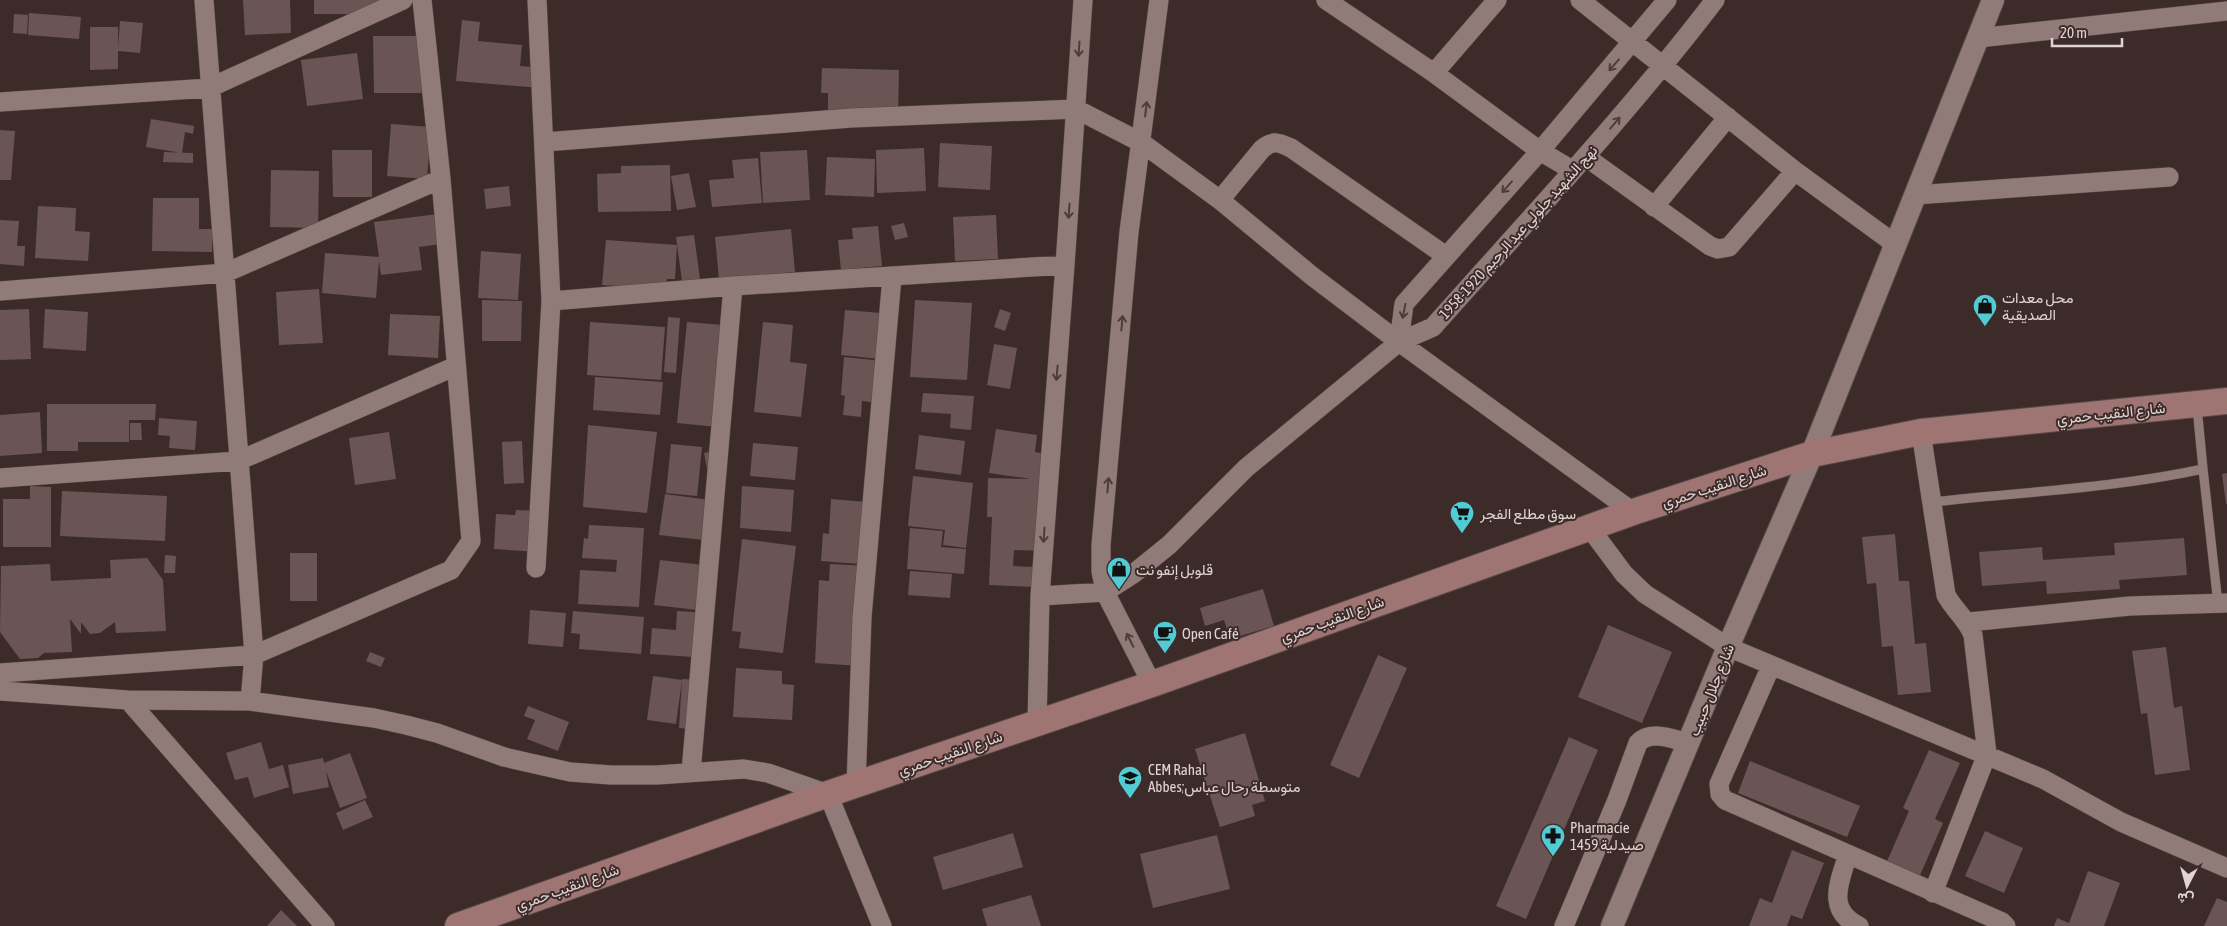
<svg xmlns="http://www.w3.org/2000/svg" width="2227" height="926" font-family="'Asap Condensed',Vazirmatn,sans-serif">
<rect width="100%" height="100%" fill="#3d2b2a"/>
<path fill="#6a5554" d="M243 0H290L291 33 245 35Z
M314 0H384V14H314Z
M29 13 81 17 79 39 28 35Z
M14 14 28 15 27 34 13 33Z
M462 20 480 22 478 41 522 45 520 66 542 68 540 88 456 81Z
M120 21 143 23 140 53 118 51V69L90 70V27H118V47Z
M373 36H434V93H374Z
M357 53 363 99 307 106 301 60Z
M822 68 899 70 898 115 828 113V93H821Z
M151 119 194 126 193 134 185 132 182 153 146 147Z
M391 124 431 127 427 179 387 176Z
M0 130 15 131 11 180H0Z
M940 143 992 146 990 190 938 187Z
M924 148 926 191 877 193 876 150Z
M332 150H372V197H333Z
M807 150 810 200 763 203 760 152Z
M164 152 193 153V163L163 162Z
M827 157 875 159 874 197 825 195Z
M758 158 762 203 712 207 709 180 734 178 732 160Z
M670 165 671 211 598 212 597 174 621 173V166Z
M271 170 319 171 318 228 270 227Z
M689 173 696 207 677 210 671 176Z
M509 186 511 206 486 209 484 189Z
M153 198H199V229H212V252L152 251Z
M38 206 76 208 75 231 90 232 88 261 35 258Z
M438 214 442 244 419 247 422 270 381 275 379 261 376 298 322 293 325 253 379 257 374 222Z
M996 215 998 259 955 261 953 217Z
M0 220 19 221 17 246H25L24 266 0 264Z
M904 223 908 237 895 240 891 226Z
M878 226 882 266 841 270 838 240 853 239 852 228Z
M791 229 795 272 719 279 715 237Z
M694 235 700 279 682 281 676 237Z
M606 240 677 245 675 279H667L666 289 602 285Z
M481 251 521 254 518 300 478 298Z
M319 289 323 343 279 345 276 292Z
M482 300 522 301 521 341H482Z
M915 300 972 303 967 380 910 377Z
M29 309 31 359 0 360V310Z
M45 309 88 312 86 351 43 348Z
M1000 309 1011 313 1005 331 994 327Z
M845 310 893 314 889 360 841 355Z
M390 314 440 316 438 358 388 355Z
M668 317 680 318 676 373 664 372Z
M590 322 665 327 661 380 587 375Z
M687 322 734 326 718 427 677 423Z
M763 322 793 325 790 362 807 364 801 417 754 412Z
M994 344 1017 348 1010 389 987 385Z
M844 357 883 361 880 403 862 401 861 417 843 415 845 396 841 395Z
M595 377 663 382 660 415 593 410Z
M923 393 974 396 971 430 950 428 951 414 921 412Z
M47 404H156L155 420H129V442H78V451H47Z
M40 412 42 453 0 456V415Z
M159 418 197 421 195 450 169 448 170 436 158 435Z
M130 423H141L142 440H130Z
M588 425 657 432 647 513 583 507Z
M996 429 1037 435 1035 452 1046 454 1043 551 1014 550 1013 566 1037 567 1036 587 989 585 992 517H987L988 478 1031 479 989 473Z
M389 432 396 479 355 485 349 438Z
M919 435 965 441 961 475 915 469Z
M522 441 524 483 504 484 502 442Z
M753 443 798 447 795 480 750 476Z
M671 444 702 447 697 496 666 493Z
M715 451 708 474 704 453Z
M2227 473V504H2226L2222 474Z
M913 476 973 483 966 548 943 545 945 530 908 526Z
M30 486 51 487V547H3V499H30Z
M742 486 794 490 791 532 740 528Z
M62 491 167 496 165 541 60 536Z
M665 494 718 501 713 541 659 535Z
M831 499 878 503 873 565 821 561 823 533 829 534Z
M516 510 541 511 539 552 494 549 496 514 515 515Z
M589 525 644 528 639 607 578 604 580 570 616 572 617 560 582 558 584 538 588 539Z
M910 528 943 531 941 547 966 549 964 574 907 569Z
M1895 534 1899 581H1909L1915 644 1926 643 1931 692 1898 695 1893 646 1882 647 1876 583 1867 584 1862 537Z
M2184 538 2187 575 2119 580 2120 589 2047 594 2046 581 1982 586 1979 552 2042 547 2043 560 2115 555 2114 543Z
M742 539 796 546 783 653 739 648 741 632 732 631Z
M290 553H317V601H290Z
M165 555 176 556 175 573H164Z
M147 558 163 580 166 631 116 633 115 622 100 633 90 634 81 622V634L70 619 72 652 44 653 38 658 20 659 0 632 1 566 50 564 51 581 111 578 110 560Z
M660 560 712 566 706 611 654 605Z
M830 564 868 566 862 666 815 663 819 580 829 581Z
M910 571 952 574 950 598 908 595Z
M1263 589 1274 626 1230 639 1224 620 1205 626 1200 608Z
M530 610 566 613 563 647 528 644Z
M573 611 644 617 641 654 579 649 580 634 571 633Z
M677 611 710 613 707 658 650 654 652 628 676 630Z
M1608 625 1672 652 1642 723 1578 697Z
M2166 647 2174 708 2182 706 2190 770 2155 775 2147 713 2141 714 2132 651Z
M370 652 385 658 381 667 366 661Z
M1378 655 1407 668 1359 778 1330 765Z
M736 668 782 671V684L794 685 792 720 733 717Z
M653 676 682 680 676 724 647 720Z
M682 679 704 680 700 730 679 728Z
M528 706 569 722 558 751 527 739 535 720 524 716Z
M1245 733 1265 801 1252 805 1255 816 1220 827 1195 749Z
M1569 737 1598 750 1526 919 1496 906Z
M261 742 269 769 283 765 289 787 254 798 248 777 235 780 226 753Z
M1929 750 1960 763 1935 819 1943 823 1917 882 1884 868 1909 811 1903 808Z
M350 753 367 798 340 808 326 771 329 787 293 794 288 765 323 758 324 763Z
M1750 761 1860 806 1847 837 1738 793Z
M365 800 373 817 343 830 336 813Z
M1985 831 2023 848 2004 893 1965 876Z
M1013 833 1023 867 943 890 933 857Z
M1217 835 1230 889 1153 908 1140 854Z
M1792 850 1824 863 1802 919 1791 915 1787 926H1749L1760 898 1772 903Z
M2088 871 2120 883 2104 926H2054L2057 918 2069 923Z
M1031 895 1041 926H987L982 909Z
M2217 898 2227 902V926H2204Z
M281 910 297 926H267Z"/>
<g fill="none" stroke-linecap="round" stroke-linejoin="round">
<defs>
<path id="service" d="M2203 469 2218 604
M1933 502C2022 492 2115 488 2203 469L2197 407"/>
<path id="minor" d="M204 0 254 655 250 701
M1326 0 1434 73 1540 151 1572 170
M1580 0 1795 171 1895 244
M1978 38 2227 11
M1434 73 1497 0
M0 102 209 88 403 0
M545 142 851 118 1076 109 1142 143 1220 200 1312 276 1399 342 1633 512
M1586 157 1710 246 1718 249 1729 247 1795 171
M1915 195 2169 177
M1220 200 1262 149C1273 140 1278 142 1291 148L1446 256
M1654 207 1728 117
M0 291 225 273 441 179
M551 301 733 286 1065 265
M1399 342 1404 304 1540 151 1667 0
M1921 432 1946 595C1954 610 1967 619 1973 635L1987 754 1933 893
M0 478 238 461 456 366
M1589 527 1624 574 1645 594 1728 647 2043 779 2121 822 2227 868
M536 568 551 301 537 0
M1040 596 1105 592 1133 574 1169 545 1246 468 1399 342 1433 327C1529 219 1627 115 1715 0
M1969 622 2130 606 2227 603
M1771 666 1719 784 1720 794 1725 800 2002 922 2006 926
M0 673 254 655 451 570 471 541 441 179 422 0
M1152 684 1105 592 1101 571V545L1129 232 1159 0
M0 691 128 700 250 701 374 718 406 725 437 733 504 757 570 772 611 775H657L744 769 768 773 828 794 882 926
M128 700 325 926
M1037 724 1040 596 1065 265 1083 0
M691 772 733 286
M856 786 862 617 892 277
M1848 854C1840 881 1825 910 1859 926
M1564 926 1617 800 1638 743C1651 729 1674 740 1689 743"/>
<path id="tertiary" d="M1612 926 1728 647 1812 454 1993 0"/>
<path id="secondary" d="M458 926 828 794 1152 684 1633 512 1812 454 1921 432 2227 401"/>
</defs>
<use href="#service" stroke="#584948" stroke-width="10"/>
<use href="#minor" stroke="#584948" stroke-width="20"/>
<use href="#tertiary" stroke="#584948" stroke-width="24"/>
<use href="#secondary" stroke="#584948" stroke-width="28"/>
<use href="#service" stroke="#917b79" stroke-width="9"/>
<use href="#minor" stroke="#917b79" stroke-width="19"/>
<use href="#tertiary" stroke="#917b79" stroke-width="22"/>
<use href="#secondary" stroke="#9e7573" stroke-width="26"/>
</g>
<defs><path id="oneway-shaft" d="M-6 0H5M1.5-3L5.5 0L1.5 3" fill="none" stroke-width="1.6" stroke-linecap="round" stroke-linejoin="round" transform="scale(1.25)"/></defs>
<g stroke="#4e3b3a">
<use href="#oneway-shaft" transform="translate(1079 49) rotate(94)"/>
<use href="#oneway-shaft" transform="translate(1614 65) rotate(131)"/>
<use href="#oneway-shaft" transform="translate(1146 109) rotate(-83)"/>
<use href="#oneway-shaft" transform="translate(1615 123) rotate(-49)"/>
<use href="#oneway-shaft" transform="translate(1507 187) rotate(132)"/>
<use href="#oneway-shaft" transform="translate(1069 211) rotate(94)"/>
<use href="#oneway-shaft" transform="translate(1404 311) rotate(101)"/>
<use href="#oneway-shaft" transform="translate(1122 323) rotate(-85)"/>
<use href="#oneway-shaft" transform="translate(1057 373) rotate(95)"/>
<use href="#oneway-shaft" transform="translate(1108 485) rotate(-85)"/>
<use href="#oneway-shaft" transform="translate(1044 535) rotate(94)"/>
<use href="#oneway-shaft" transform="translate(1130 640) rotate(-117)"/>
</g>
<defs>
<symbol id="shop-pin" viewBox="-11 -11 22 30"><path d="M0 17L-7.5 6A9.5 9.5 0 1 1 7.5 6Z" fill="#51ccd5" stroke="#3d2b2a"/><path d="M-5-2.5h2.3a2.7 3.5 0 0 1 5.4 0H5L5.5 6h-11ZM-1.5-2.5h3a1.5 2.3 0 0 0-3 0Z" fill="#111"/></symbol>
<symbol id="supermarket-pin" viewBox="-11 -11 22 30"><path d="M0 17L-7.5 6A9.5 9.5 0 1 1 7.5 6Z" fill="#51ccd5" stroke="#3d2b2a"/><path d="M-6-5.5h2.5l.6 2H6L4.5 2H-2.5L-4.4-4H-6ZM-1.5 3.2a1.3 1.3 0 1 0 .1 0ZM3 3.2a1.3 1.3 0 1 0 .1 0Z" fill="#111"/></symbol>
<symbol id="cafe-pin" viewBox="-11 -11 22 30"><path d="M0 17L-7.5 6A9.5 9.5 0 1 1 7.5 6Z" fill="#51ccd5" stroke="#3d2b2a"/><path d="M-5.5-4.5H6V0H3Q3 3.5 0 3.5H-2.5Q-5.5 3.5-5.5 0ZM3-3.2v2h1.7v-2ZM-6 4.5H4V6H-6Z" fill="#111"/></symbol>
<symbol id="school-pin" viewBox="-11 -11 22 30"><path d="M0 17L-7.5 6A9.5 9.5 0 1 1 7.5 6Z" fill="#51ccd5" stroke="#3d2b2a"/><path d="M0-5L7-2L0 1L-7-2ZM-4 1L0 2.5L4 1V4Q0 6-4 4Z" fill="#111"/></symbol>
<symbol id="pharmacy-pin" viewBox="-11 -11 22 30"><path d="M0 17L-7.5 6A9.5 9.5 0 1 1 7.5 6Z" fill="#51ccd5" stroke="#3d2b2a"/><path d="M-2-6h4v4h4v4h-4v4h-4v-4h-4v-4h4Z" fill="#111"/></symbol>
</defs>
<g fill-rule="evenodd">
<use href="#shop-pin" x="1971" y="292" width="28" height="38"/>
<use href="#supermarket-pin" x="1448" y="499" width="28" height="38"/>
<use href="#shop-pin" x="1105" y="555" width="28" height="38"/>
<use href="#cafe-pin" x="1151" y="619" width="28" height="38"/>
<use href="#school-pin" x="1116" y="764" width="28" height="38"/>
<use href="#pharmacy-pin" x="1539" y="822" width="28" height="38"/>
</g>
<g text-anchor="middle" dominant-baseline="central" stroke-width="4" stroke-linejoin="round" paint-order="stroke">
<g font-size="15" fill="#e0d4d3" stroke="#3d2b2a">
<text transform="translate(1518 232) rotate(-48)">نهج الشهيد جلولي عبد الرحيم 1920-1958</text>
<text transform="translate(2111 413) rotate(-6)">شارع النقيب حمري</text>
<text transform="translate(1714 486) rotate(-18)">شارع النقيب حمري</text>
<text transform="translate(1332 619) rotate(-20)">شارع النقيب حمري</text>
<text transform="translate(1711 690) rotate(-68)">شارع جلال حبيب</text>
<text transform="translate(950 753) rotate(-19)">شارع النقيب حمري</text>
<text transform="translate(567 887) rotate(-20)">شارع النقيب حمري</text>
</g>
<g font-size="15" fill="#e0d4d3" stroke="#3d2b2a" text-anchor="start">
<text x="2002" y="297">محل معدات<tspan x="2002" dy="17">الصديقية</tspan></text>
<text x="1480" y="513">سوق مطلع الفجر</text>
<text x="1136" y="569">قلوبل إنفو نت</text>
<text x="1182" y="633">Open Café</text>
<text x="1148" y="769">CEM Rahal<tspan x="1148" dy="17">Abbes;متوسطة رحال عباس</tspan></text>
<text x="1570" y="827">Pharmacie<tspan x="1570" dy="17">1459 صيدلية</tspan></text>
</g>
</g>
<g transform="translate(2187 886) rotate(186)" stroke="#3d2b2a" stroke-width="4" paint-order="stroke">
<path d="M0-4L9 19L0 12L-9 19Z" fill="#e0d4d3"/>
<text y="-8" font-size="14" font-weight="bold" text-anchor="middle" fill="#e0d4d3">ش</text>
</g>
<path d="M2052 38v8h70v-8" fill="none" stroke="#e0d4d3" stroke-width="2.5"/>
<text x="2060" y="38" font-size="15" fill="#e0d4d3" stroke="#3d2b2a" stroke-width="4" paint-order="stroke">20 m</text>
</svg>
